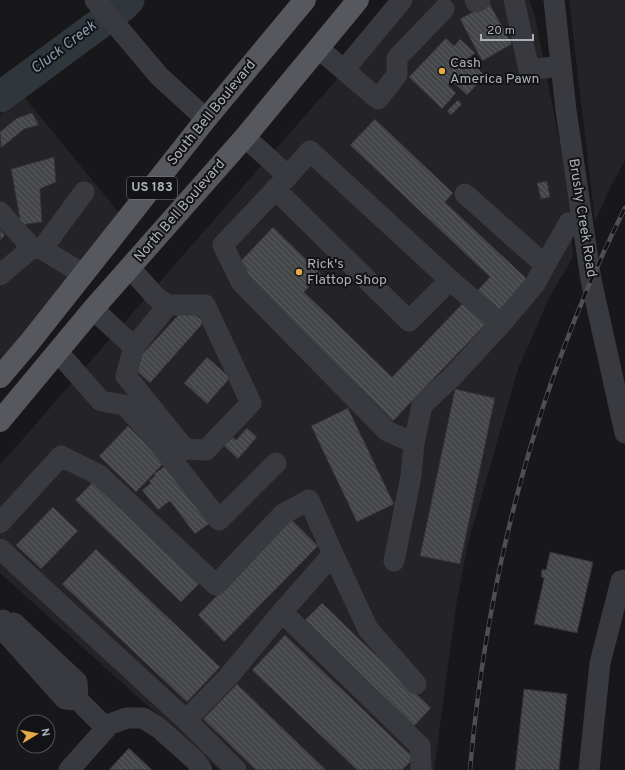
<svg xmlns="http://www.w3.org/2000/svg" width="625" height="770" font-family="Overpass,sans-serif">
<defs>
<pattern id="building-back-hatch" width="6" height="6" patternUnits="userSpaceOnUse"><rect width="6" height="6" fill="#45464a"/><path d="M-1 5l2 2M0 0l6 6M5-1l2 2" fill="none" stroke="#5d5e62"/></pattern>
</defs>
<rect width="100%" height="100%" fill="#18181a"/>
<path fill="#242427" d="M406 0H529L535 16 570 196 573 257 549 298 518 369 468 543 456 606 434 770H219L0 573V465Z
M569 0H625V160L610 188 595 221Z
M21 93 120 214 0 362V116Z"/>
<g fill="none" stroke-linecap="round" stroke-linejoin="round">
<path stroke="#2f373d" stroke-width="31" d="M0 97 122 7 129 0"/>
</g>
<path fill="url(#building-back-hatch)" stroke="#323236" d="M489 3 512 44 482 61 460 19Z
M446 38 454 46 460 39 475 53 468 59 485 76 467 95 452 81 448 85 456 93 442 109 409 77Z
M458 100 462 104 451 115 447 111Z
M32 113 39 125 24 129 1 148 0 132 17 118Z
M375 119 453 193 445 202 528 280 497 313 475 293 490 277 350 145Z
M54 157 56 182 40 189 42 222 21 225 11 169Z
M547 181 550 197 541 199 537 183Z
M273 227 321 274 304 292 392 377 464 302 486 324 393 421 237 265Z
M0 229 5 235 0 240Z
M186 307 204 322 150 383 131 366Z
M207 357 230 378 207 404 184 383Z
M455 389 495 398 460 564 420 556Z
M348 408 394 504 357 522 311 426Z
M128 426 165 462 136 492 99 456Z
M247 428 257 437 238 459 223 445 231 436 236 440Z
M165 466 210 523 195 534 170 501 158 510 142 490 151 483 149 481 155 476 154 474Z
M93 482 199 584 181 602 75 500Z
M53 507 78 531 41 569 16 545Z
M291 519 318 546 224 642 198 615Z
M96 549 220 667 187 702 62 584Z
M550 552 593 562 577 633 534 624 544 578 541 577 542 569 546 570Z
M322 603 431 708 414 726 305 620Z
M285 635 414 758 402 770H357L252 670Z
M237 684 326 770H256L203 719Z
M524 689 567 694 559 770H515Z
M129 748 152 770H109Z"/>
<g fill="none" stroke-linecap="round" stroke-linejoin="round">
<path stroke="#393a3f" stroke-width="21" d="M95 0 159 76 206 119
M475 0 476 2 480 0
M514 0 529 70 561 66
M554 0 566 110 591 280 625 433
M318 48 378 99 397 75V58L444 9
M344 70 402 0
M245 137 288 176 223 245 241 282 387 431 414 443 422 405 450 379 501 324
M288 176 310 151 450 280 501 324 535 284 545 265 569 223 582 221
M275 189 409 321 450 280
M465 194 545 265
M0 212 32 248
M42 249 84 192
M0 275 32 248 42 249 83 274
M93 309 134 347 126 376 185 449 206 450 251 403 205 305H168L156 297 130 268
M134 347 168 305
M58 352 101 401 125 405 162 447 219 520 276 463
M0 523 61 456 99 475 216 585 283 514 309 500 333 554 282 612 229 676 186 720 236 770
M0 549 186 720
M333 554 368 629 416 684
M394 561 411 476 414 443
M282 612 420 746 421 770
M3 620 5 632 65 699 78 700
M4 624 14 623 77 682 78 700 106 728
M69 770 110 724 127 718H143L159 728 195 760 202 770
M589 770 600 663 621 581 625 580"/>
<path stroke="#56585e" stroke-width="22" d="M0 377 29 343 206 119 305 0
M0 421 93 309 245 137 358 0"/>
<defs>
<path id="rail" d="M470 770C487 575 537 383 625 208"/>
</defs>
<use href="#rail" stroke="#4d4f54" stroke-width="4.5"/>
<use href="#rail" stroke="#131315" stroke-width="3" stroke-dasharray="9" stroke-linecap="butt"/>
</g>
<g fill="#e5a945" stroke="#131315" stroke-width="1.5">
<circle cx="442" cy="71" r="4"/>
<circle cx="299" cy="272" r="4"/>
</g>
<g text-anchor="middle" dominant-baseline="central" stroke-width="4" stroke-linejoin="round" paint-order="stroke">
<rect fill="#131315" stroke="#7d8188" stroke-width="1" x="127" y="177" width="50" height="22" rx="3"/>
<g font-size="13" font-weight="bold" fill="#abb0b9">
<text x="152" y="188">US 183</text>
</g>
<g font-size="14" fill="#abb0b9" stroke="#131315" text-anchor="start">
<text x="450" y="63">Cash<tspan x="450" dy="16">America Pawn</tspan></text>
<text x="307" y="264">Rick's<tspan x="307" dy="16">Flattop Shop</tspan></text>
</g>
<g font-size="14" fill="#abb0b9" stroke="#131315">
<text transform="translate(212 113) rotate(-51)">South Bell Boulevard</text>
<text transform="translate(180 211) rotate(-49)">North Bell Boulevard</text>
<text transform="translate(582 218) rotate(81)">Brushy Creek Road</text>
</g>
<g font-size="15" font-style="italic" fill="#859eb1" stroke="#131315">
<text transform="translate(64 48) rotate(-37)">Cluck Creek</text>
</g>
</g>
<g transform="translate(36 734) rotate(80)"><circle r="19" fill="#131315" stroke="#505257"/>
<path d="M0-3L7 15L0 10L-7 15Z" fill="#e5a945"/>
<text y="-6" font-size="11" font-weight="bold" text-anchor="middle" fill="#abb0b9">N</text>
</g>
<path d="M481 34v6h52v-6" fill="none" stroke="#abb0b9" stroke-width="2"/>
<text x="487" y="34" font-size="12" fill="#abb0b9" stroke="#131315" stroke-width="3" paint-order="stroke">20 m</text>
</svg>
